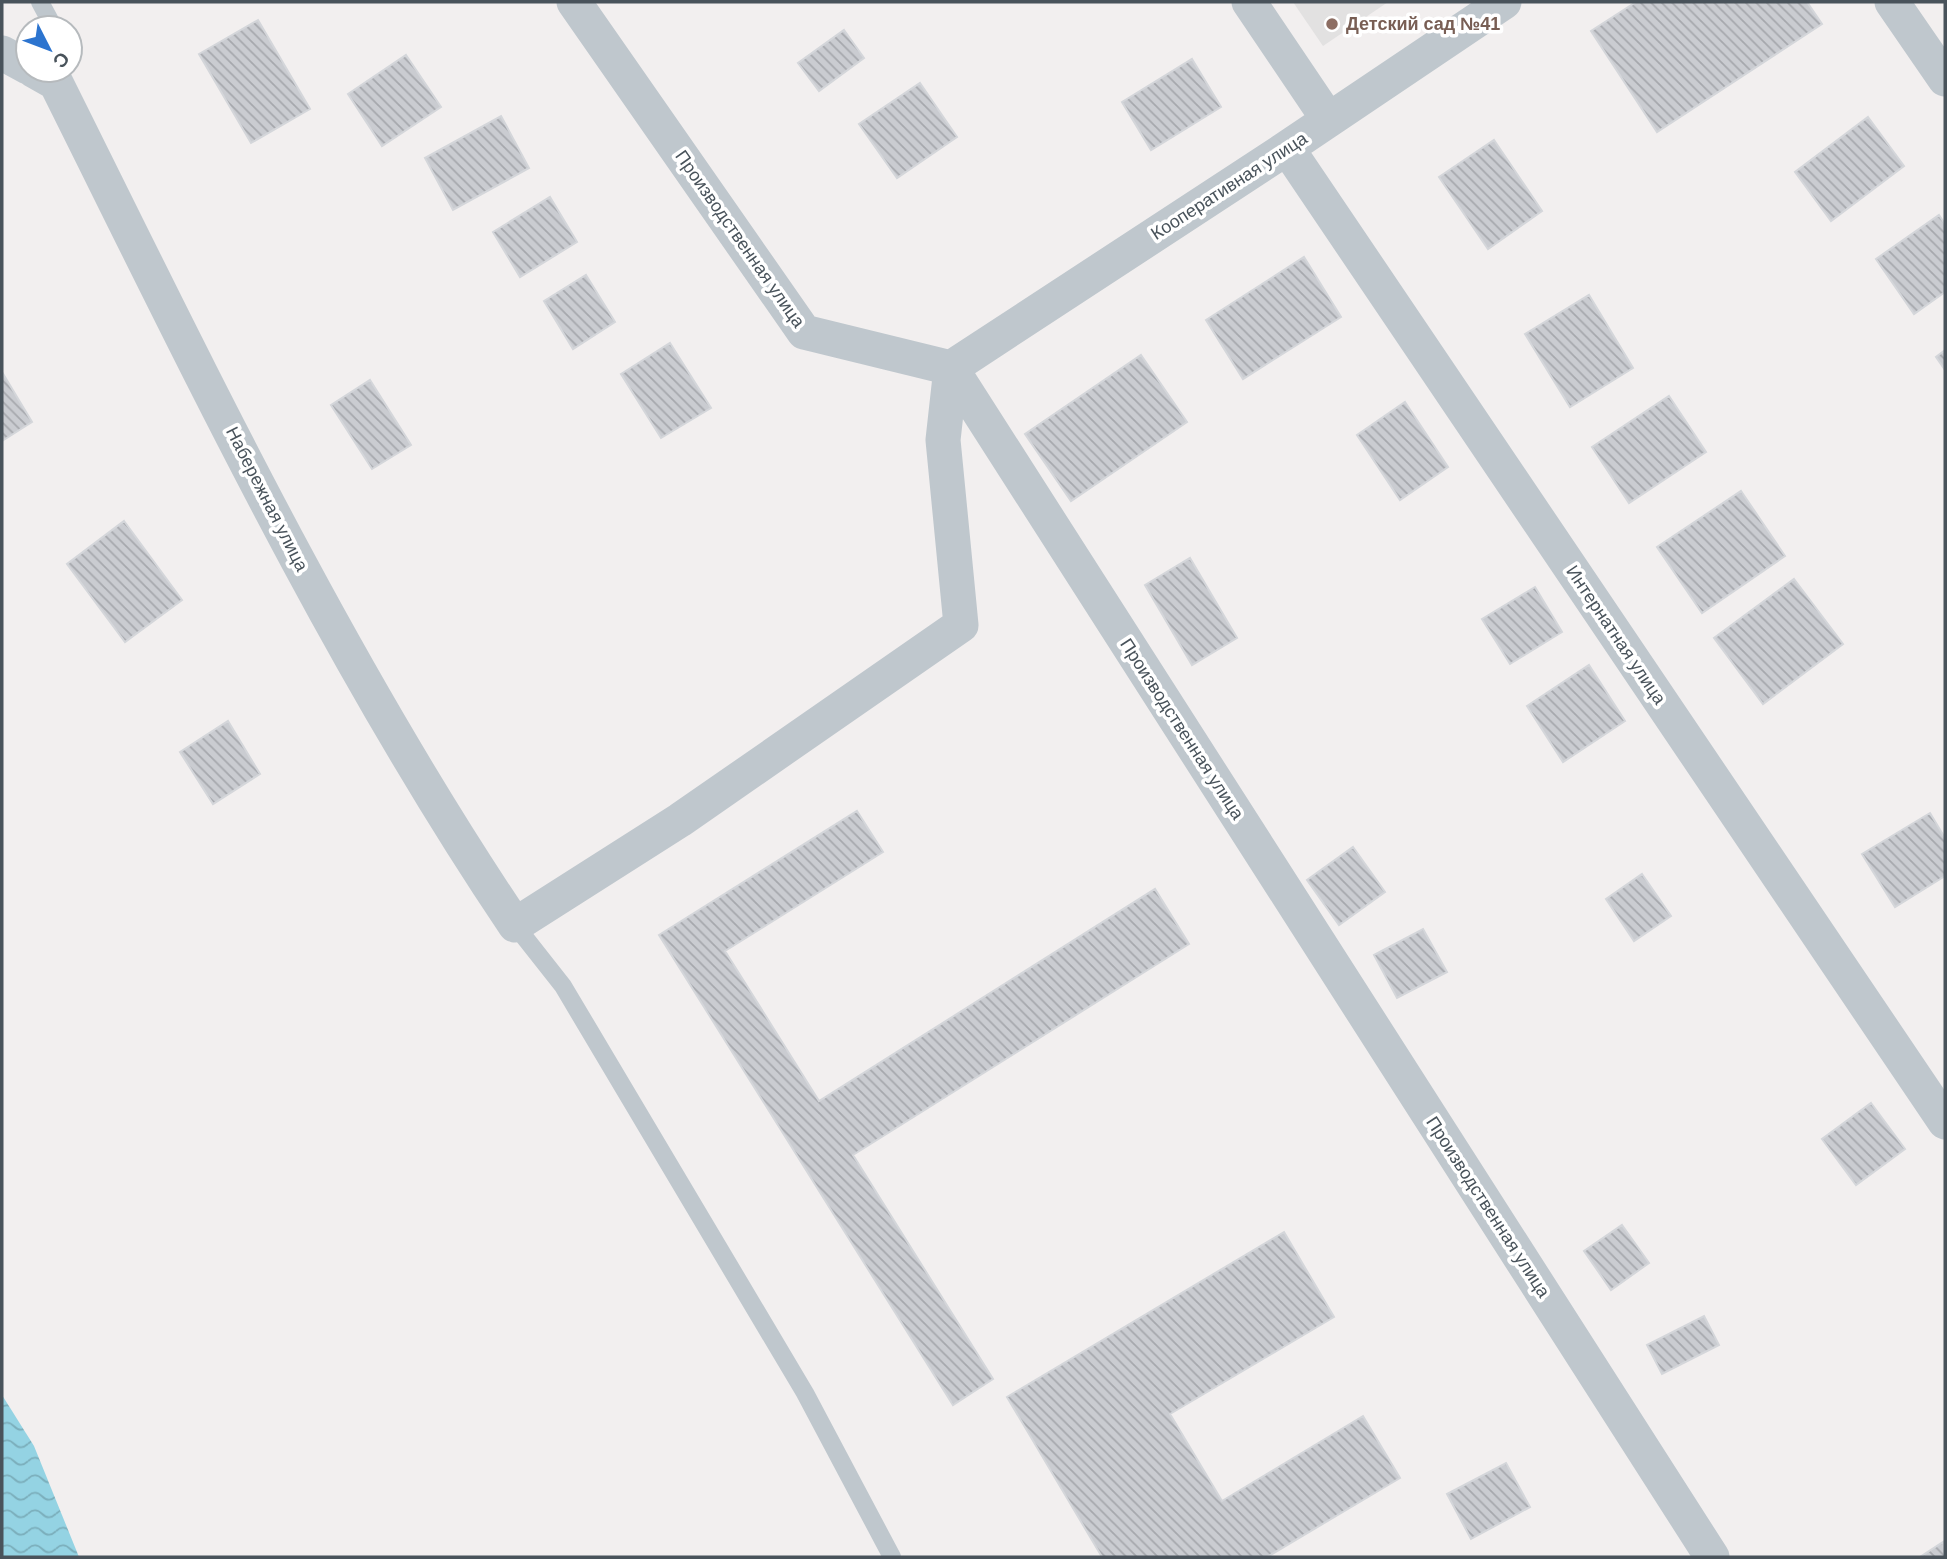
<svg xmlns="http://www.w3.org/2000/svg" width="1947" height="1559" font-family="Arial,sans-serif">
<defs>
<pattern id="water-waves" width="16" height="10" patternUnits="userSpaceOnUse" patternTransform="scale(1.75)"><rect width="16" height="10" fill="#94d3e3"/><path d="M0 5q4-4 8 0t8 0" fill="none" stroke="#7baebb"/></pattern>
<pattern id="building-back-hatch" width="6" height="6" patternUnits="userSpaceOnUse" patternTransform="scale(1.75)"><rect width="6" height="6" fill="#caccd1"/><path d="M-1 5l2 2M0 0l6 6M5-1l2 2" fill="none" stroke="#a6a8ad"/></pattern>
</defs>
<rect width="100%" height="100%" fill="#f2efef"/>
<path fill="#e2e1e1" d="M1293 2H1388L1323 46Z"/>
<path fill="url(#water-waves)" d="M2 1395 34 1446 79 1557H2Z"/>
<path fill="url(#building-back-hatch)" stroke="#d4d6da" stroke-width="2" d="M1636 2H1807L1822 24 1657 132 1591 31Z
M258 20 310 109 251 143 199 54Z
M844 30 864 58 819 91 798 63Z
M406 55 441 107 382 146 348 94Z
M1192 59 1221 107 1151 150 1122 102Z
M920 83 957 137 897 178 859 124Z
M501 116 529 168 453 210 425 158Z
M1868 117 1904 166 1831 221 1795 172Z
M1494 140 1542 211 1488 249 1439 177Z
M550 197 577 242 520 277 493 232Z
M1939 215 1945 224V292L1914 314 1876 259Z
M1304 257 1341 317 1243 379 1206 320Z
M586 275 615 322 573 349 544 301Z
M1589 295 1633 368 1570 407 1525 334Z
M670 343 711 408 661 438 621 374Z
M1945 350V370L1936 357Z
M1141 355 1187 422 1071 501 1025 434Z
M2 372 32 422 2 441Z
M370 380 411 445 372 469 331 405Z
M1669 396 1706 452 1629 503 1592 447Z
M1405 402 1448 467 1400 500 1357 435Z
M1741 491 1785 556 1702 613 1657 547Z
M124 521 182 600 125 642 67 564Z
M1190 558 1237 638 1192 665 1145 585Z
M1794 579 1843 644 1763 704 1714 638Z
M1535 587 1562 632 1510 664 1482 619Z
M1589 665 1625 721 1563 762 1527 706Z
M228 721 260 774 213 804 180 752Z
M857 811 883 852 725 951 819 1101 1155 889 1189 944 853 1155 993 1379 953 1405 659 935Z
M1930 813 1945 838V876L1895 907 1862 854Z
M1353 847 1385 892 1339 925 1307 880Z
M1642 874 1671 916 1634 941 1606 899Z
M1423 929 1447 972 1397 998 1374 955Z
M1871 1103 1905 1149 1856 1185 1822 1139Z
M1622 1225 1649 1263 1611 1290 1584 1251Z
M1284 1232 1334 1317 1170 1414 1222 1501 1363 1416 1400 1478 1267 1557H1102L1007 1397Z
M1704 1316 1719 1345 1662 1374 1647 1345Z
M1506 1463 1530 1507 1471 1539 1447 1494Z
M1943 1542 1945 1557H1920Z"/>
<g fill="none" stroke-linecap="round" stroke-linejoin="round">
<path stroke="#bfc7cd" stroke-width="18" d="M40 2 54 28
M515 925 563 986 805 1393 892 1557"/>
<path stroke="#bfc7cd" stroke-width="35" d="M574 2 804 332 951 368 1712 1557
M1249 2 1328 119
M1892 2 1945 79
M2 53 28 67
M33 70 56 83C198 368 337 661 515 925L680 820 961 625 943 440 951 368
M1287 148 1945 1122
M951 368 1287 148 1504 2"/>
</g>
<circle fill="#8d6e63" stroke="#fff" stroke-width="2.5" cx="1332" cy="24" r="7"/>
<g text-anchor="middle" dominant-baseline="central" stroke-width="7" stroke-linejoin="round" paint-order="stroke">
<g font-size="18" font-weight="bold" fill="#785e54" stroke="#fff" text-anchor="start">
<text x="1346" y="24">Детский сад №41</text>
</g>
<g font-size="18" fill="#49535b" stroke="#fff">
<text transform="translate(1229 186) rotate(-33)">Кооперативная улица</text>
<text transform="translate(740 239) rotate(55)">Производственная улица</text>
<text transform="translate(267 499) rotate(63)">Набережная улица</text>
<text transform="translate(1616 635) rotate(56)">Интернатная улица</text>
<text transform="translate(1182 729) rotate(57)">Производственная улица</text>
<text transform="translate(1488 1207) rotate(57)">Производственная улица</text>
</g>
</g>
<rect width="1947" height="1559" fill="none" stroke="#49535b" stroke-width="7"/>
<g transform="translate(49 49) rotate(132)"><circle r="33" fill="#ffffff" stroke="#b6babd" stroke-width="2"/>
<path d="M0-5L12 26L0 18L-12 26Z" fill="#2c74cf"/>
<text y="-10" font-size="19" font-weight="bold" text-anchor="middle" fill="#49535b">С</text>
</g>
</svg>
